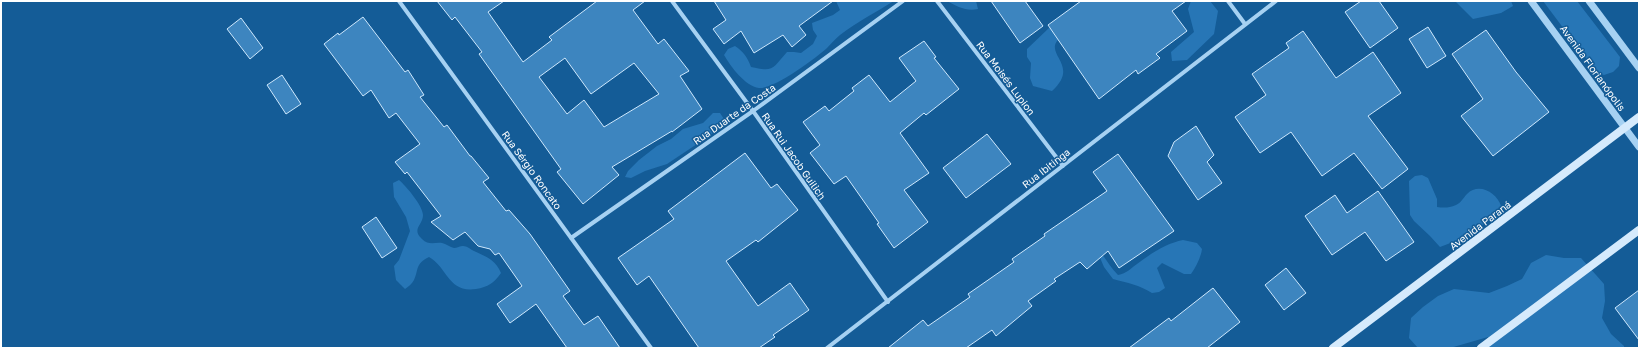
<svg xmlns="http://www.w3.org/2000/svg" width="1640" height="349" font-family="'Golos Text',sans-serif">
<rect width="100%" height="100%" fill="#145c97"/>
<path fill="#2776b6" d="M836 1H894C876 12 857 22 840 35 835 39 831 44 827 48 816 58 773 90 759 88 745 86 731 67 724 55L728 49 735 46C743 51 748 58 751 67 774 72 772 69 787 52H794L801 53 813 44 817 36 813 30 812 23 833 15 840 10Z
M947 1H976L978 9C967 12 956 6 947 1Z
M1191 1H1210L1218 11 1214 34 1187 60 1172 61 1171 52 1194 32 1188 9Z
M1455 1H1511L1513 6 1501 13 1473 19Z
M1543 1H1577L1620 57 1619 66 1613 72 1604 75 1597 73Z
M1056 25 1061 37C1040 54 1082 64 1052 91L1033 86 1030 78 1031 63 1027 57V49L1049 28Z
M713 113H720L724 119V126L667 164 645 171 631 178 625 177 628 171 639 160 657 146 671 139 683 129 703 123Z
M1422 175 1428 178 1437 199V207C1444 208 1449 208 1456 205 1461 203 1463 198 1467 194 1479 182 1497 193 1501 206L1474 234 1440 247 1430 236 1414 221 1410 215 1409 181 1415 176Z
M399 180C406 186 423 206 423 215 423 225 411 229 422 239 429 246 435 242 442 243 446 244 450 247 454 248 457 248 460 246 463 246 467 246 470 249 474 251 486 257 495 259 501 273 494 283 488 287 476 289 448 293 448 268 429 257 415 264 419 269 414 280 412 284 408 287 405 289L396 280 394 266 399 260 410 231 406 217 394 197 393 183Z
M1183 240 1197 243 1202 249C1201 257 1196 267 1191 274H1184L1162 263 1157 268 1165 288 1159 292 1152 293C1139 285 1128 283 1113 279L1104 267 1095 246C1104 255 1109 266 1118 275 1127 273 1130 269 1137 264 1150 254 1167 243 1183 240Z
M1546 255 1564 258H1581L1604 284 1605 301 1602 318 1611 334 1624 346V348H1489L1488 337 1450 348H1418L1409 338 1411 318 1423 307 1438 296 1454 289 1489 293 1507 286 1522 279 1531 263Z"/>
<path fill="#3d85bf" stroke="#cee8fd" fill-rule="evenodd" d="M437 1H504L488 12 523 62 552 40 549 37 597 1H645L633 10 658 44 664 39 689 71 680 76 702 109 672 132V131L612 167 619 175 583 204 557 172 561 169 479 54 482 52 455 17 452 20ZM565 58 591 94 634 63 659 94 604 127 584 100 567 114 539 77Z
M714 1H833L799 26 806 35 792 47 783 35 754 53 741 31 724 44 713 29 726 20Z
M991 1H1025L1043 26 1020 43Z
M1081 1H1186L1172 11 1187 31 1156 54 1160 58 1138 74 1136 70 1099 99 1048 25Z
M1361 1H1379L1398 28 1370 48 1345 12Z
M363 17 405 72 408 70 424 95 420 97 444 127 447 125 470 156H471L489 178 483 182 506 211 509 210 530 234 570 291 563 296 584 325 598 316 620 348H567L536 304 510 323 497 304 522 286 499 253 495 255 490 249 478 246 465 232 453 240 431 222 441 216 407 172 405 174 395 162 420 144 396 113 389 118 371 90 363 96 324 44 338 33 339 35Z
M241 18 263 48 250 59 227 29Z
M1428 27 1446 56 1427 68 1409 39Z
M1486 30 1516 72 1549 112 1493 156 1461 116 1483 99 1452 54Z
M1303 31 1336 78 1373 52 1401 93 1368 116 1408 169 1382 189 1354 153 1322 176 1291 132 1260 153 1235 117 1266 95 1252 74 1289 48 1286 43Z
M924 41 936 57 934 58 959 89 926 115 924 113 900 133 929 173 904 190 928 222 894 248 877 224 879 223 846 176 834 184 810 153 820 145 803 122 825 106 829 111 854 91 852 88 869 75 890 102 916 81 899 58Z
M282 75 301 104 286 114 267 85Z
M1196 126 1214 155 1207 162 1222 183 1198 200 1168 156 1174 142Z
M987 134 1011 164 966 198 943 168Z
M745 153 771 188 777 184 798 210 758 242 756 240 726 261 758 306 790 283 809 310 773 335 775 337 759 348H699L649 276 637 285 618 258 674 219 668 211Z
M1118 154 1174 231 1119 268 1108 251 1087 269 1080 262 1054 279 1056 281 1028 301 1032 306 996 336 992 330 966 348H888L923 320 928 326 970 297 968 294 1014 262 1012 259 1045 236 1044 234 1107 191 1093 172Z
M1378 191 1414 242 1386 261 1365 232 1332 255 1305 216 1335 195 1347 213Z
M376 217 397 248 382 258 362 227Z
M1286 268 1306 293 1284 310 1265 285Z
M1213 288 1240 322 1207 348H1129L1169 318 1171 321Z
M1639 290V340L1615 308Z"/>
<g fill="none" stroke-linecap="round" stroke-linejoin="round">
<path stroke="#a6d1f2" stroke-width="4" d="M399 1 651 348
M672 1 753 111 888 302
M937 1 1063 166
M1228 1 1245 24
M571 238 753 111 903 1
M827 348 1276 1"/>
<path stroke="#a6d1f2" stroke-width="7" d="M1531 1 1639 147
M1589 1 1639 68"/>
<path stroke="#d5eafc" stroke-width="8" d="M1333 348 1639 117
M1481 348 1639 230"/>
</g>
<g text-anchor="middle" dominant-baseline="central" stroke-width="3" stroke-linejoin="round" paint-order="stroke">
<g font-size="10" fill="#fff" stroke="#145c97">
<text transform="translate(1593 68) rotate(54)">Avenida Florianópolis</text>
<text transform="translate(1006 78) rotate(53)">Rua Moisés Lupion</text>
<text transform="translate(734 114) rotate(-35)">Rua Duarte da Costa</text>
<text transform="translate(794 156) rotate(55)">Rua Rui Jacob Guilich</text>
<text transform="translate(1046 168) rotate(-38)">Rua Ibitinga</text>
<text transform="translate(532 170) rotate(54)">Rua Sérgio Roncato</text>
<text transform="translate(1480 225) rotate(-37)">Avenida Paraná</text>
</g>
</g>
<rect width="1640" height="349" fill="none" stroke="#ffffff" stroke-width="4"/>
</svg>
